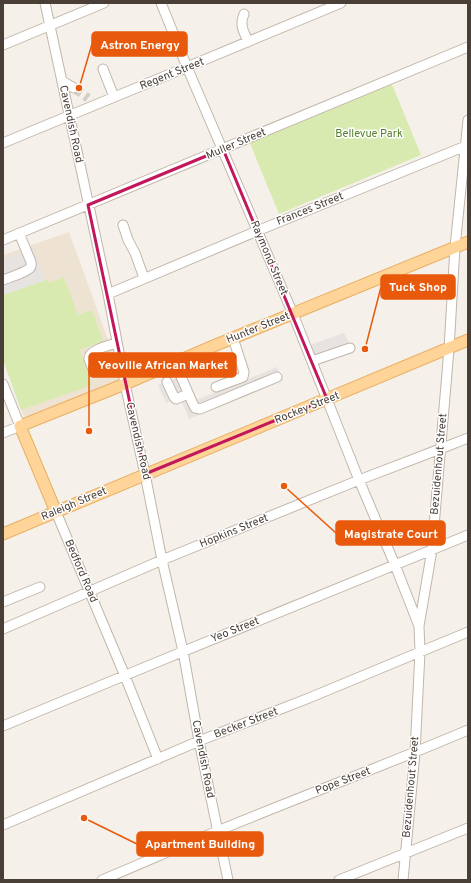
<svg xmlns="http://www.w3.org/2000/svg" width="471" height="883" font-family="Overpass,sans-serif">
<rect width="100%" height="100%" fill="#f5f0e9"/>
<path fill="#eee3d2" d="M69 232 123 381 24 417 3 359V255Z"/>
<path fill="#d8eab0" d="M391 82 421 155 279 214 249 141Z
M64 277 78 315 92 310 103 341 80 350 92 385 21 410 3 360V295L48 279 49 283Z"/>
<path fill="#e6e3e1" d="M33 247 46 280 3 295V259Z
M344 333 352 350 316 362 310 345Z
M277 367 283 381 189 419 180 397 166 403 158 385 184 375 194 401Z"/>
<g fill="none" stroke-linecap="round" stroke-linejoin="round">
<path stroke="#d3cdc5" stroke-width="9" stroke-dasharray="9 4.5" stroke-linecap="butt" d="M74 88 88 98"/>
<defs>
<path id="minor" d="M45 3 108 294 125 384 145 474 162 560 183 651 199 741 228 880
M161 3 187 67 293 314 359 480 395 565 419 626
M244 14C239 26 244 31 248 42
M3 45 104 3
M103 69 114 97
M62 81 74 88
M3 143 187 67 341 3
M123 225 128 240 135 253 144 278
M3 240 468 47
M3 280C10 277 25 273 30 268 32 266 31 265 31 262L19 233
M108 294 257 231 468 145
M312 361 350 348
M175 363 193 404 195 408 200 409 277 377
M94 372C93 368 90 363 89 359 88 350 110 345 117 343
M167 382 174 397 176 399 188 394
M3 384 20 426 3 433
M216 387 243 377 244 372 233 338
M56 512 125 676 158 759
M3 602 40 587
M3 629 162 560 359 480 440 449 468 438
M3 726 155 663 468 535
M3 825 199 741 309 698 468 632
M102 880C141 864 180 846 220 830 302 796 386 765 468 730
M339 880 468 828
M403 880 415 753 420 652 419 626 432 550 449 349 455 247 468 120"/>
<path id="major" d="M56 512 20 426 125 384 211 347 468 242
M3 534 468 340"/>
</defs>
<use href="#minor" stroke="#c1b6ab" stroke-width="11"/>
<use href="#major" stroke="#e9af63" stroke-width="13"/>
<use href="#minor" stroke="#fff" stroke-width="9"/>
<use href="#major" stroke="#ffd498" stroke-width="11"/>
</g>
<path fill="none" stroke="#c2185b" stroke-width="3" stroke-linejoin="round" d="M223 149 327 399 145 474 88 205Z"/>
<g text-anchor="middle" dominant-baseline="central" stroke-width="3" stroke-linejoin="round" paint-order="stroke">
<g font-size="11" fill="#493f37" stroke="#fff">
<text transform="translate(172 74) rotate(-22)">Regent Street</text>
<text transform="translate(71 124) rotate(78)">Cavendish Road</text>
<text transform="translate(236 144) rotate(-23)">Muller Street</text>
<text transform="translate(310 209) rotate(-22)">Frances Street</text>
<text transform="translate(269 258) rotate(67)">Raymond Street</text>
<text transform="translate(258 328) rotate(-22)">Hunter Street</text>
<text transform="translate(307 408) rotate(-22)">Rockey Street</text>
<text transform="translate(138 441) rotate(77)">Cavendish Road</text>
<text transform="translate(439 464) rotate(-85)">Bezuidenhout Street</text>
<text transform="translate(74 504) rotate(-23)">Raleigh Street</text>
<text transform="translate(234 531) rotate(-22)">Hopkins Street</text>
<text transform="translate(81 571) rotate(67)">Bedford Road</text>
<text transform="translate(235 630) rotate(-22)">Yeo Street</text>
<text transform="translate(246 723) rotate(-21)">Becker Street</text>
<text transform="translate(203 759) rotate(79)">Cavendish Road</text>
<text transform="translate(343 781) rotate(-21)">Pope Street</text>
<text transform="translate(411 787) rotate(-85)">Bezuidenhout Street</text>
</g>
<g font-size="11" fill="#537e27" stroke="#fff">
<text x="369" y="134">Bellevue Park</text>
</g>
</g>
<path fill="none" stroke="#e8590c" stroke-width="1.5" d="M79 88L92 44M365 349L381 287M89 431L89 365M284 486L336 533M84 818L137 844"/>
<g fill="#e8590c" stroke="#fff" stroke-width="1.5">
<circle cx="79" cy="88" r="4"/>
<circle cx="365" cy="349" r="4"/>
<circle cx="89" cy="431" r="4"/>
<circle cx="284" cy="486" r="4"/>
<circle cx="84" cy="818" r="4"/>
</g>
<g fill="#e8590c" stroke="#e8590c" stroke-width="1.5">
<rect x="92" y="32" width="95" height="24" rx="4"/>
<rect x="381" y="275" width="74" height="24" rx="4"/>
<rect x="89" y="353" width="147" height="24" rx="4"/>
<rect x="336" y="521" width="109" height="24" rx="4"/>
<rect x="137" y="832" width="126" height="24" rx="4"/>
</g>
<g font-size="12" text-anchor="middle" font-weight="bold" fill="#fff">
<text x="140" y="49">Astron Energy</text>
<text x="418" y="291">Tuck Shop</text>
<text x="163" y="369">Yeoville African Market</text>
<text x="391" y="538">Magistrate Court</text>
<text x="200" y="848">Apartment Building</text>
</g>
<rect width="471" height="883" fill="none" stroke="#493f37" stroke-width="8"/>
</svg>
